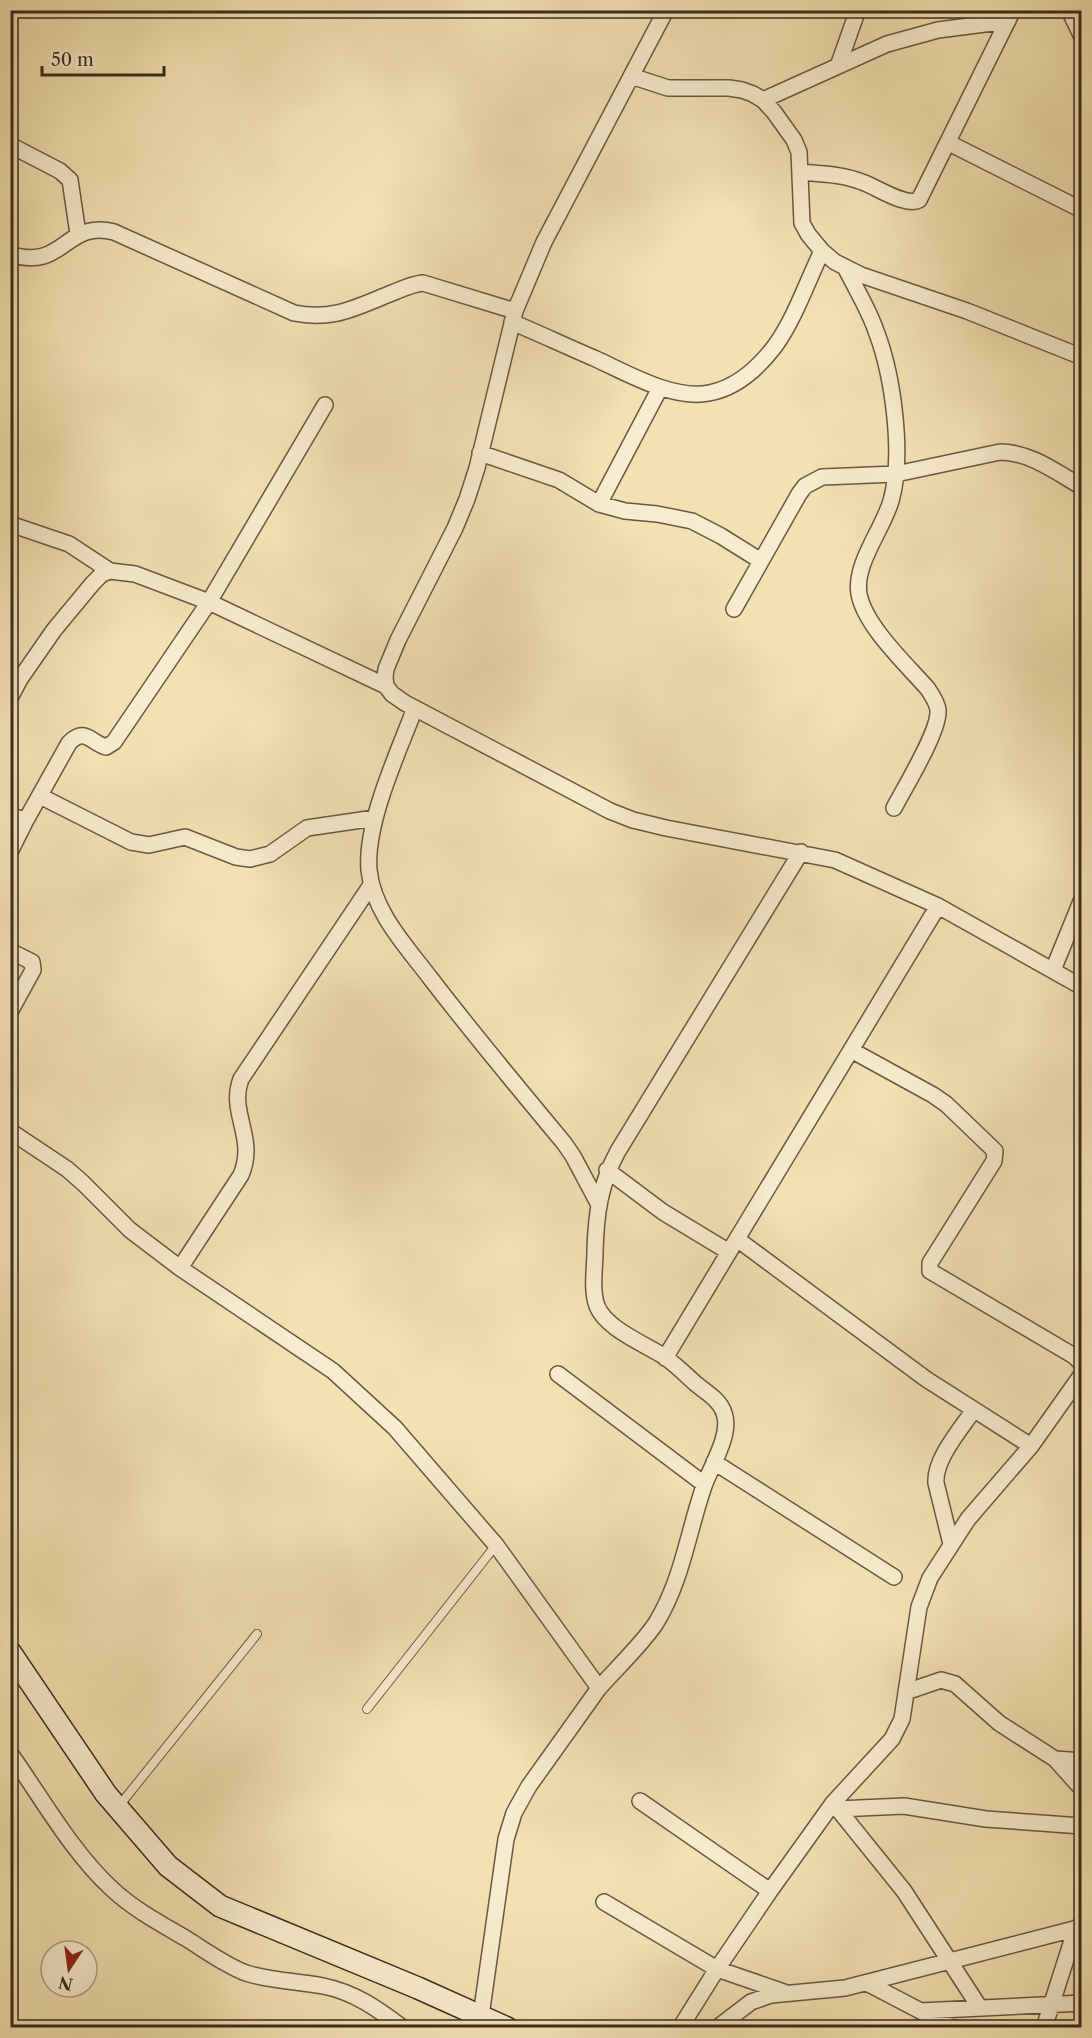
<svg xmlns="http://www.w3.org/2000/svg" width="1092" height="2038" font-family="'Libre Caslon Text',serif">
<rect width="100%" height="100%" fill="#f3e1b2"/>
<filter id="stains"><feTurbulence type="fractalNoise" baseFrequency=".00333" numOctaves="4"/><feColorMatrix values="0 0 0 0 .2 0 0 0 0 .09 0 0 0 0 .02 0 0 0 .5 -.17"/></filter>
<radialGradient id="worn" r=".72"><stop offset=".6" stop-color="#630" stop-opacity="0"/><stop offset="1" stop-color="#630" stop-opacity=".3"/></radialGradient>
<g fill="none" stroke-linecap="round" stroke-linejoin="round">
<defs>
<path id="lane" d="M367 1709 496 1545
M119 1806 257 1634"/>
<path id="street" d="M666 10 544 242 515 311 477 468 467 499 455 528 398 640 386 669 385 677 386 686 392 694 405 703 610 811 633 820 666 828 835 860 938 906 1082 987
M1069 10 1082 37
M838 66 855 18V10
M631 76 668 88H729L742 90 753 94 763 100 774 112 794 140 799 152 802 223 808 234 822 251 835 262 861 275 967 311 1082 357
M763 100 887 44 938 30 1008 21
M949 143 1082 210
M10 145 60 171 70 180 78 234
M800 172C821 174 842 174 862 182 877 187 905 207 919 200L1013 10
M10 254C64 272 65 219 114 232L294 313C334 321 356 307 392 293 402 289 412 284 423 283L515 311
M846 269C856 289 869 310 876 331 893 375 904 455 891 501 882 531 854 564 859 594 865 626 906 664 928 689 932 696 937 702 938 710 940 730 905 787 894 808
M512 322C540 334 568 347 596 359 629 374 673 400 709 393 736 388 759 367 775 346 795 318 807 282 822 251
M480 453 559 480 599 504 625 511 657 514 692 521 721 536 761 561
M599 504 660 388
M10 524 69 544 110 571
M734 609 799 494 805 486 822 477 896 474 1000 452C1030 452 1056 472 1082 487
M10 698 20 679 54 630 93 583 102 574 110 571 135 574 209 602 386 686
M415 708C398 753 365 823 369 870 373 912 407 947 431 979 474 1035 519 1089 564 1143L573 1156 598 1203
M40 796 131 842 149 845 185 837 236 857 250 859 270 854 307 828 375 818
M10 816 26 820 10 852
M26 820 69 743C85 727 90 742 106 747L114 742 209 602 325 405
M10 951 32 962 33 970 10 1012
M1053 970 1082 899
M851 1050 933 1095 946 1104 995 1151 994 1161 930 1263V1271L1074 1356 1082 1364
M10 1131 67 1169 83 1183 130 1230 180 1268 333 1371 395 1428 496 1545 599 1688 529 1786 514 1813 506 1839 481 2016
M607 1170 663 1212 729 1252
M737 1239 926 1379 1031 1446
M180 1268 241 1175C257 1138 228 1112 241 1079L371 885
M665 1358 938 906
M558 1374 704 1484
M714 1462 894 1577
M951 1544 936 1483C934 1460 960 1430 973 1411
M599 1688C616 1669 643 1643 656 1623 682 1581 688 1532 704 1486 711 1466 732 1434 724 1413 720 1400 706 1392 696 1384 686 1375 676 1365 665 1357 645 1344 606 1329 597 1306 591 1290 595 1268 595 1251 596 1214 600 1184 618 1151L801 852
M906 1692 941 1680 955 1684 999 1723 1055 1759 1082 1789
M10 1753C41 1797 72 1852 111 1888 133 1909 161 1924 187 1939 206 1951 225 1965 246 1973 271 1981 297 1981 323 1986 354 1992 378 2009 403 2028
M1055 1759 1082 1761
M640 1801 770 1891 717 1969 680 2028
M833 1803 904 1891 980 2008
M838 1809 904 1806 986 1819 1082 1826
M770 1891 833 1803 892 1739 902 1719 919 1607 930 1578 968 1519 1031 1446 1082 1374
M604 1902 717 1969 784 1992
M867 1983 953 2028
M920 2011 1082 2003
M717 2028 751 2002 771 1995 845 1988 1082 1927
M1044 2028 1076 1928"/>
<path id="secondary" d="M10 1652 106 1794 168 1866 220 1906 418 1988 507 2028"/>
</defs>
<use href="#lane" stroke="#695845" stroke-width="10"/>
<use href="#street" stroke="#695845" stroke-width="18"/>
<use href="#secondary" stroke="#3b2b21" stroke-width="24"/>
<use href="#lane" stroke="#f7eccd" stroke-width="8"/>
<use href="#street" stroke="#f7eccd" stroke-width="15"/>
<use href="#secondary" stroke="#f7eccd" stroke-width="21"/>
</g>
<rect width="1092" height="2038" fill="none" stroke="#f3e1b2" stroke-width="36"/>
<rect x="12" y="12" width="1068" height="2014" fill="none" stroke="#3b2b21" stroke-width="3"/>
<rect x="18" y="18" width="1056" height="2002" fill="none" stroke="#3b2b21" stroke-width="1.5"/>
<g transform="translate(69 1969) rotate(193)"><circle r="28" fill="#f7eccd" stroke="#ac9f88" stroke-width="1.5"/>
<path d="M0-4.5L10 22L0 15L-10 22Z" fill="#8f2418"/>
<text y="-9" font-size="16" font-weight="bold" text-anchor="middle" fill="#3b2b21">N</text>
</g>
<path d="M42 66v9h122v-9" fill="none" stroke="#3b2b21" stroke-width="3"/>
<text x="51" y="66" font-size="18" fill="#3b2b21" stroke="#f7eccd" stroke-width="4.5" paint-order="stroke">50 m</text>
<rect width="100%" height="100%" filter="url(#stains)"/>
<rect width="100%" height="100%" fill="url(#worn)"/>
</svg>
